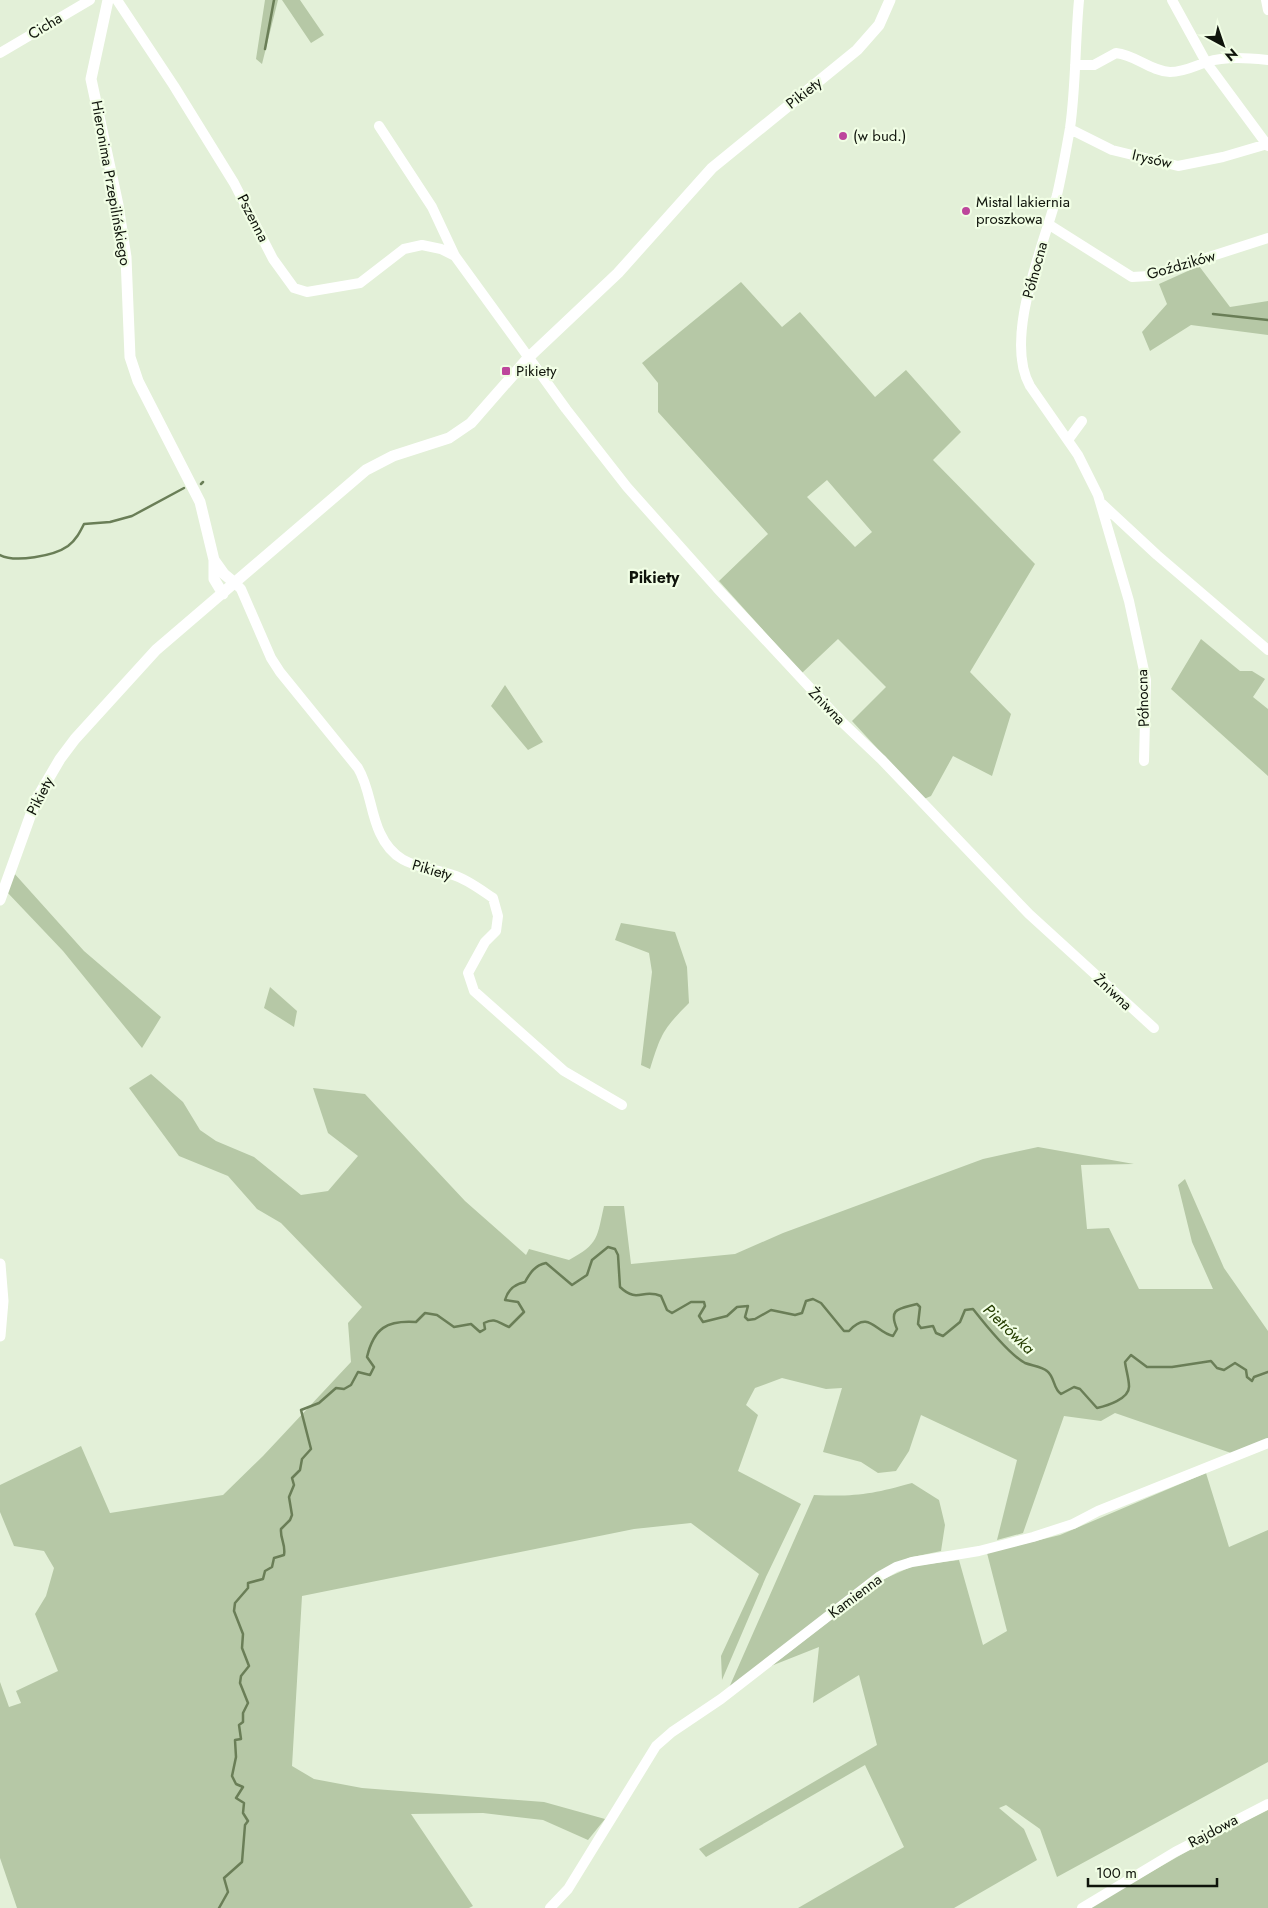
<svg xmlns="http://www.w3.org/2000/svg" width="1268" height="1908" font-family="Jost,sans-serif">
<rect width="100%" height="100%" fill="#e3f0d8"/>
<path fill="#b6c8a6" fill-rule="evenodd" d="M265 0H278L262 64 256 59Z
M282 0H300L324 35 311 43Z
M1199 266 1230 307 1268 301V335L1191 325 1150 351 1142 332 1167 304 1159 284Z
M741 282 782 327 800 312 875 397 906 370 961 432 933 460 1035 564 970 672 1011 714 992 776 953 756 931 796 924 799 852 721 886 687 838 639 802 673 719 581 768 534 658 412V383L642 363ZM827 480 872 532 855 547 807 497Z
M1201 639 1240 671H1252L1265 679 1253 697 1268 709V776L1171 689Z
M505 685 543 742 528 750 491 706Z
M13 872 84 951 161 1017 142 1048 63 951 6 891Z
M621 923 675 932 687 967 689 1003C663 1029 661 1034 650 1069L641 1065 652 972 649 953 615 940Z
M270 987 297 1011 294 1027 264 1008Z
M151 1074 183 1102 200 1130 216 1141 254 1157 301 1195 328 1191 358 1156 328 1133 313 1088 365 1094 465 1201 526 1255 529 1249 569 1260C599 1244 597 1237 604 1206H624L631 1264 735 1254 783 1233 983 1159 1038 1147 1134 1164 1081 1165 1087 1229 1109 1228 1139 1289H1213L1192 1242 1178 1185 1185 1179 1224 1268 1268 1331V1439L1231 1453 1115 1413 1101 1421 1064 1416 1023 1533 997 1540 1017 1460 921 1415 909 1451 896 1471 878 1473 861 1462 823 1452 842 1388 826 1389 782 1378 755 1388 746 1405 758 1415 738 1471 801 1504 766 1577 722 1680 721 1656 759 1574 691 1523 634 1529 302 1596 292 1766 314 1779 362 1788 544 1802 605 1819 588 1840 543 1820 483 1813 411 1814 473 1906 469 1908H17L0 1858V1682L9 1707 21 1703 16 1691 58 1671 35 1614 46 1596 54 1568 44 1551 14 1546 0 1512V1485L81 1446 110 1513 223 1495 263 1456 351 1362 348 1323 362 1307 281 1223 257 1209 228 1176 179 1156 129 1088Z
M1206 1473 1229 1547 1268 1530V1762L1057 1877 1040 1829 1006 1805 999 1808 1024 1829 1037 1860 954 1908H798L904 1847 865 1765 706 1857 699 1849 877 1745 859 1675 813 1703 819 1647 771 1666 884 1579 913 1566 959 1560 983 1645 1007 1631 987 1553 1060 1535Z
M912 1483 939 1500 945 1525 941 1551 908 1558 728 1690 814 1495C855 1497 873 1494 912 1483Z
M1268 1810V1908H1088L1200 1844Z"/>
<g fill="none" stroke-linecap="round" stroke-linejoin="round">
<path stroke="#6a7e57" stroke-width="2.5" d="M265 49 274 0
M1213 314 1268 320
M201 484 203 482
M0 555C15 563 54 556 68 546 76 540 80 532 84 524L110 522 132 516 184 488
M219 1908 228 1892 224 1878 242 1862 245 1825 248 1821 243 1813 244 1803 236 1798 243 1787 236 1784 232 1776 236 1757 235 1740 241 1739 239 1725 243 1722V1713L248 1703 240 1683 241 1676 249 1666 242 1648 243 1634 234 1611 235 1603 248 1588V1583L263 1579 265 1571 272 1567 274 1558 284 1555C286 1544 280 1539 281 1529L290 1520 292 1515 289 1497 294 1485 292 1478 300 1470 302 1459 311 1449 301 1410 319 1403 336 1388 344 1389 351 1385 358 1372 370 1375 374 1367 367 1357C374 1328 387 1320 416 1322L425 1313 437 1315 454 1327 471 1324 480 1332 485 1329 484 1323C496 1317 498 1323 509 1327L524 1312 518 1302 505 1300C508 1289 515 1284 525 1282 530 1273 535 1265 546 1263L572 1285 587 1275 592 1260 608 1247 615 1249 618 1255 620 1287C638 1304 642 1288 661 1296L667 1310 672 1313 691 1302H704L705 1306 699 1316 703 1322 727 1316 737 1307 748 1306 745 1317 748 1320 755 1319 771 1310 795 1315 802 1313 806 1301 813 1299 821 1303 844 1331H849C869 1309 876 1333 893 1336L897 1329C888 1308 899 1309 917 1304L920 1307 918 1324 921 1328 933 1326 936 1333 943 1336 960 1322 965 1310 973 1309C984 1323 1010 1355 1025 1363 1033 1366 1041 1366 1047 1371 1055 1377 1053 1389 1061 1394L1074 1387 1080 1389 1097 1408C1106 1406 1130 1399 1129 1386 1129 1379 1126 1370 1125 1362L1131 1355 1147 1367H1172L1211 1361 1217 1368 1224 1370 1235 1363 1246 1370 1247 1377 1252 1381 1254 1377 1268 1372"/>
<path stroke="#fff" stroke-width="10" d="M117 0 174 86 234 183 273 259 294 288 307 292 360 283 404 249 422 245 441 249 455 256
M1079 0C1075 43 1076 86 1070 128 1066 151 1062 173 1057 195 1044 245 1003 338 1030 386L1078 455 1098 495 1129 601 1146 680 1144 761
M1172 0 1206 62 1268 146
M1266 0 1268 10
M0 53 90 0
M1075 65H1094L1116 53C1136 55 1150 71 1170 72 1185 72 1194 66 1207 62 1226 56 1248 58 1268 60
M379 126 432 207 455 256 566 409 627 487 717 588 841 721 881 759 1029 914 1154 1028
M1070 129 1112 150 1178 166 1223 157 1267 144
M1048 224 1132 277 1150 276 1268 238
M1068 440 1082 421
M1100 502 1157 555 1268 650
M236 584 241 589 271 658 280 672 358 768C370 788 370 812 380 833 396 868 422 865 453 875 467 879 481 890 493 898L498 916 496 931 485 942 468 973 474 991 564 1071 622 1105
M550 1908 568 1889 656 1746 672 1732 721 1699 880 1576 896 1567 912 1562 979 1551 1033 1537 1073 1524 1098 1511 1268 1443
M1082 1908 1175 1852 1268 1804"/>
<path stroke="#fff" stroke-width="11" d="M108 0 91 79 118 205 126 257 130 357 138 381 200 502 214 560V579L223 594
M214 560 224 574 236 584
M0 900 36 800 60 759 75 739 156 650 366 470 393 456 449 438 471 423 528 358 618 273 712 168 857 50 879 25 890 0
M0 1264 3 1301 0 1336"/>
</g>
<g fill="#bd469c" stroke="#f1fee5" stroke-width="2">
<circle cx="843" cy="136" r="5"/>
<circle cx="966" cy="211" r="5"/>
<rect x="501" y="366" width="10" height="10" rx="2.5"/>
</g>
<g text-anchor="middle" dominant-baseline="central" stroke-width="4.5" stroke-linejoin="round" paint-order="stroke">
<g font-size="15" fill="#0f140b" stroke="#f1fee5">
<text transform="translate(45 26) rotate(-31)">Cicha</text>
<text transform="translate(804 93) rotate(-38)">Pikiety</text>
<text transform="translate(1152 159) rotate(13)">Irysów</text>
<text transform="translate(111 183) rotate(80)">Hieronima Przepilińskiego</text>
<text transform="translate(253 218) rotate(63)">Pszenna</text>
<text transform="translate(1181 265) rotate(-16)">Goździków</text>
<text transform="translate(1035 270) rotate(-75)">Północna</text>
<text transform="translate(1143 698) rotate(-92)">Północna</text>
<text transform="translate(827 706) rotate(46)">Żniwna</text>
<text transform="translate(40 796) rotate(-63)">Pikiety</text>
<text transform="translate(432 870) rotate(16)">Pikiety</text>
<text transform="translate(1113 992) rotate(43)">Żniwna</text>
<text transform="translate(855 1596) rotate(-37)">Kamienna</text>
<text transform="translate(1213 1831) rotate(-28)">Rajdowa</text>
</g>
<g font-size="15" fill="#0f140b" stroke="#f1fee5" text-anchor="start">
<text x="853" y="136">(w bud.)</text>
<text x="976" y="202">Mistal lakiernia<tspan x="976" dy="17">proszkowa</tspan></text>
<text x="516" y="371">Pikiety</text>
</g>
<g font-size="16" font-weight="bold" fill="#0f140b" stroke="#f1fee5">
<text x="654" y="577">Pikiety</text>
</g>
<g font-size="16" font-style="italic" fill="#253d00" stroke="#f1fee5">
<text transform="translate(1009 1329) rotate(44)">Pietrówka</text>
</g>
</g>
<g transform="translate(1223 45) rotate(140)" stroke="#f1fee5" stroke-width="4" paint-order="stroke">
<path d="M0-4L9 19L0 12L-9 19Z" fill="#0f140b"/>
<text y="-8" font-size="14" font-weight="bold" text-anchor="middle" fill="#0f140b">N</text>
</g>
<path d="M1088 1878v8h129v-8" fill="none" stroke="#0f140b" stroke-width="2.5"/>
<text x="1096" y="1878" font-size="15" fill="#0f140b" stroke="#f1fee5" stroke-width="4" paint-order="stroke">100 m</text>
</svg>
